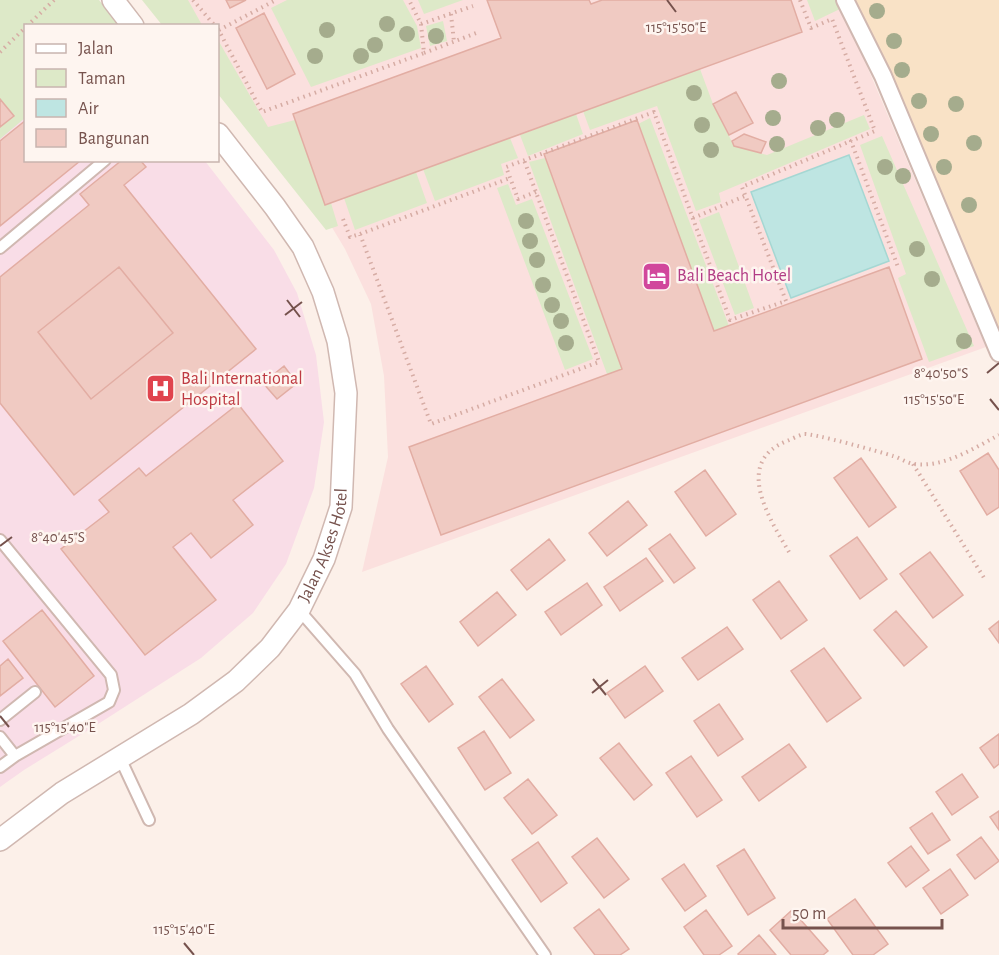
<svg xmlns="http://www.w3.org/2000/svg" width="999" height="955" font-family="'Alegreya Sans',sans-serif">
<rect width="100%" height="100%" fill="#fcf0e9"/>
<path fill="#fbe0de" d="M169 0H839L986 347 362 572 388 457 384 376 371 304 345 249 310 191 218 65V26L188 25Z"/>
<path fill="#f9dde7" d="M0 0 26 26V160L205 161 274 250 297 293 316 355 324 422 314 488 286 564 253 613 201 658 95 726 24 770 0 787Z"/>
<path fill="#dde9c8" d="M0 0H99L119 25 26 26 25 118 0 139Z
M142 0H188L202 25H162Z
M287 0H403L417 26 421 48 311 87 271 8Z
M418 0H463L424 14Z
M807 0H837L842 8 815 21Z
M443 21 447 41 430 46 426 26Z
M218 40 268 127 295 120 325 205 331 203 338 226 326 230 218 94Z
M700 69 713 104 734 146 767 155 864 115 870 129 719 193 721 202 696 211 657 106 590 130 583 111Z
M576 114 583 134 528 156 520 135Z
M650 118 729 326 714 331 638 124Z
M882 136 974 346 929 362 898 278 906 274 860 145Z
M510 138 518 158 501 164 504 175 435 201 423 169Z
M545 158 622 369 607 374 529 162Z
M416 172 427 203 355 230 344 198Z
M508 184 516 205 532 199 593 359 565 370 497 188Z
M719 212 754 308 735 315 699 220Z"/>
<path fill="#f9e2c6" d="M845 0H999V353Z"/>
<path fill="#bee5e2" stroke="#a5d7d3" stroke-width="1.5" d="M849 155 889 261 791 298 751 192Z"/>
<path fill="#f0cac2" stroke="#e2ada3" stroke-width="1.5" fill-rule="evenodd" d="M226 0H246L230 8Z
M487 0H589L591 4 602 0H791L802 32 325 205 293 114 501 38Z
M264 13 295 74 267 89 236 28Z
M736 92 753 123 729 135 713 104Z
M0 99 14 116 0 127Z
M26 120V160L80 161 0 226V141Z
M637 120 714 331 889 267 922 359 441 535 409 447 622 369 544 154Z
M744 134 766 142 761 153 734 146 732 141Z
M122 160H140L146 167 124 185 256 349 74 495 0 403V277L89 205 80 194ZM119 267 173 333 91 399 38 332Z
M119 267 173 333 91 399 38 332Z
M284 366 297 383 277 399 263 383Z
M238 404 283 461 233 500 253 525 211 558 191 533 173 547 216 600 145 655 61 549 109 512 99 500 139 468 146 476Z
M988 453 999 470V507L987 515 960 471Z
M861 458 896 507 869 527 834 478Z
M705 470 736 514 706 536 675 492Z
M628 501 647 525 607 556 589 533Z
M670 534 695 568 674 583 649 549Z
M857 537 887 579 860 599 830 556Z
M549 539 565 560 527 590 511 570Z
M930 552 963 595 933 618 900 574Z
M646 558 663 581 620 611 604 587Z
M779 581 807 620 781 639 753 600Z
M587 583 602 605 561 635 545 612Z
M497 592 516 615 478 646 460 622Z
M42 610 94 676 55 707 3 641Z
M896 611 927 647 904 666 874 630Z
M999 621V643L989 629Z
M727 627 743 649 698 680 682 658Z
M824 648 861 698 827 722 791 671Z
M8 659 23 678 0 696V666Z
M426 666 453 704 429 722 401 684Z
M645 666 663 691 625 718 607 693Z
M502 679 534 720 510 738 479 697Z
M719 704 743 739 718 756 694 721Z
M484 731 511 773 485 790 458 748Z
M999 734V764L994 768 980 748Z
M619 743 652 785 634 800 600 758Z
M789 744 806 767 759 801 742 777Z
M691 756 722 800 697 817 666 773Z
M962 774 978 797 952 815 936 792Z
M528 779 557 815 532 834 504 798Z
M999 811V830L990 817Z
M932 813 950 840 928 854 910 828Z
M981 837 999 861 975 879 957 855Z
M597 838 629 879 604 898 572 857Z
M538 842 567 883 541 902 512 860Z
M911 846 929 870 906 887 888 863Z
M744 849 775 898 748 915 717 866Z
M684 864 706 896 685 911 662 879Z
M950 869 968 895 941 914 923 888Z
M855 899 888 944 873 955H853L827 919Z
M599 909 629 949 620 955H595L574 928Z
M706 910 732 946 719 955H704L684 927Z
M792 910 828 951 823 955H791L770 930Z
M759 935 776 955H739L738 954Z"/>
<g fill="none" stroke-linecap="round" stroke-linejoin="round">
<defs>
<path id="service" d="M0 248 105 160
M0 540 111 675 114 690 109 702 15 756 0 767
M299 610 355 674 388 729 545 955
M0 720 35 692
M0 737 15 756
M120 758 149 820"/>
<path id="pedestrian" d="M845 0 883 76 999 353"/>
<g id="minor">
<path d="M113 0 133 26"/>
<path id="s1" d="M0 840 62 793 191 714 236 681 270 648 299 610 324 559 341 507 346 393 338 341 323 292 303 247 275 207 218 134"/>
</g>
</defs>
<use href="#service" stroke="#d0b8b1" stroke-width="14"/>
<use href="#pedestrian" stroke="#d0b8b1" stroke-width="20"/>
<use href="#minor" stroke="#d0b8b1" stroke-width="24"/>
<path stroke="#d6aca4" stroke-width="4" stroke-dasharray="1.5 4.5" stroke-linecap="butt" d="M193 0 215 26
M800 0 811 28 832 19 875 131 851 141 898 267
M451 14 454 42
M421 24 473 6
M27 26 54 0
M218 29 262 112 424 53 421 24 409 0
M219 30 276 0
M0 52 26 27
M424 53 479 32
M536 192 518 199 506 167 654 112 730 320 786 301 742 187 851 141
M693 218 745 196
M343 219 350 237 360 234 431 424 599 362 524 160
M360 234 510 178
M913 464 986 581
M789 552C769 518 733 462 787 441 792 439 799 435 804 434 812 433 881 452 893 456 900 458 907 463 914 464 944 468 974 448 999 435"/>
<use href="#service" stroke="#fff" stroke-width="10"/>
<use href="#pedestrian" stroke="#fff" stroke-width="16"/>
<use href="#minor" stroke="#fff" stroke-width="21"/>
</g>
<g fill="#a5ac8d">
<circle cx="877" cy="11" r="8"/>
<circle cx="387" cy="24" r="8"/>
<circle cx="327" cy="30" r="8"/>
<circle cx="407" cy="34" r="8"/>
<circle cx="436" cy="36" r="8"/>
<circle cx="894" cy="41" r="8"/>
<circle cx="375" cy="45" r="8"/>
<circle cx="315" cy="56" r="8"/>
<circle cx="361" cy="56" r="8"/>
<circle cx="902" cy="70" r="8"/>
<circle cx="779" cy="81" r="8"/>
<circle cx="694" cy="93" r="8"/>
<circle cx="919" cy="101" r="8"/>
<circle cx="956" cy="104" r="8"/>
<circle cx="773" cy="118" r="8"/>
<circle cx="837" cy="120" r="8"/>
<circle cx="702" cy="125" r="8"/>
<circle cx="818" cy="128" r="8"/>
<circle cx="931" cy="134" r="8"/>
<circle cx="974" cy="143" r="8"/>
<circle cx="777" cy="144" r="8"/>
<circle cx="711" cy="150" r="8"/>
<circle cx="885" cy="167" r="8"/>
<circle cx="944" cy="167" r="8"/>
<circle cx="903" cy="176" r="8"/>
<circle cx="969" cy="205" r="8"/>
<circle cx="526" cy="221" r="8"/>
<circle cx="530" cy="241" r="8"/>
<circle cx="917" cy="249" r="8"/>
<circle cx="537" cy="260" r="8"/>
<circle cx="932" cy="279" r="8"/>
<circle cx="543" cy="285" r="8"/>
<circle cx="552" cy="305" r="8"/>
<circle cx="561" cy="321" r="8"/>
<circle cx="964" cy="341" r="8"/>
<circle cx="566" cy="343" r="8"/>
</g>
<path fill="none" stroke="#76524d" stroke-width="2" d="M667 0 676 12M287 300 300 317M285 315 302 302M987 373 999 363M990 399 999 410M0 546 12 537M593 679 606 695M592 693 608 680M0 716 9 727M184 943 194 955"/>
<defs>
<symbol id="hotel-square" viewBox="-11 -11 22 22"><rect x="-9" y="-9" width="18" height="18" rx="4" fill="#d1479c" stroke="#fef5f0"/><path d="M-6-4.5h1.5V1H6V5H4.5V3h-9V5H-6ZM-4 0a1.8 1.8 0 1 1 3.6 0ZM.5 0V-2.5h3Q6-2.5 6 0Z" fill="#fff"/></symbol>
<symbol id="hospital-square" viewBox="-11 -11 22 22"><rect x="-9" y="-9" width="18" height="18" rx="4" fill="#e0444e" stroke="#fef5f0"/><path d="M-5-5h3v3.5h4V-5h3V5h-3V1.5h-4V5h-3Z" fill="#fff"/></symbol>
</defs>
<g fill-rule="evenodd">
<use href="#hotel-square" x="640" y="260" width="33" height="33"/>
<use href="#hospital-square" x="144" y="372" width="33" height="33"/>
</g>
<g text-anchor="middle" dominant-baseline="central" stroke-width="5" stroke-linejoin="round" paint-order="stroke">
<g font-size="18" fill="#b23c85" stroke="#fef5f0" text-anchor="start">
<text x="677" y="276">Bali Beach Hotel</text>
</g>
<g font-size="18" fill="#be3a42" stroke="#fef5f0" text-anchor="start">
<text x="181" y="379">Bali International<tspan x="181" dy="21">Hospital</tspan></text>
</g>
<g font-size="18" fill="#76524d" stroke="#fef5f0">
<text stroke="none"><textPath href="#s1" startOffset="450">Jalan Akses Hotel</textPath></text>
</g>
</g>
<g font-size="15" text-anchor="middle" fill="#76524d" stroke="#fef5f0" stroke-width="5" stroke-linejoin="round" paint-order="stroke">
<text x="676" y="32">115°15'50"E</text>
<text x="941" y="378">8°40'50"S</text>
<text x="934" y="404">115°15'50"E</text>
<text x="58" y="542">8°40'45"S</text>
<text x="65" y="732">115°15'40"E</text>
<text x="184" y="934">115°15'40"E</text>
</g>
<rect x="24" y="24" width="195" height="138" fill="#fef5f0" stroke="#c8b4af" stroke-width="1.5"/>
<rect x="36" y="44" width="30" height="9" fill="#ffffff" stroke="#c8b4af" stroke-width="1.5"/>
<text x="78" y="54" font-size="18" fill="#76524d">Jalan</text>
<rect x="36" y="69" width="30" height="18" fill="#dde9c8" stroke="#c8b4af" stroke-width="1.5"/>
<text x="78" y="84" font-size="18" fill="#76524d">Taman</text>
<rect x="36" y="99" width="30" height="18" fill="#bee5e2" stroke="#c8b4af" stroke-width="1.5"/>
<text x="78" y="114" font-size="18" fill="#76524d">Air</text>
<rect x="36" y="129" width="30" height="18" fill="#f0cac2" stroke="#c8b4af" stroke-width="1.5"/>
<text x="78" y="144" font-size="18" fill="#76524d">Bangunan</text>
<path d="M783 919v9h159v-9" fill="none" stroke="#76524d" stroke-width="3"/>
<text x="792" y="919" font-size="18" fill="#76524d" stroke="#fef5f0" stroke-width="4.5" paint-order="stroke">50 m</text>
</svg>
